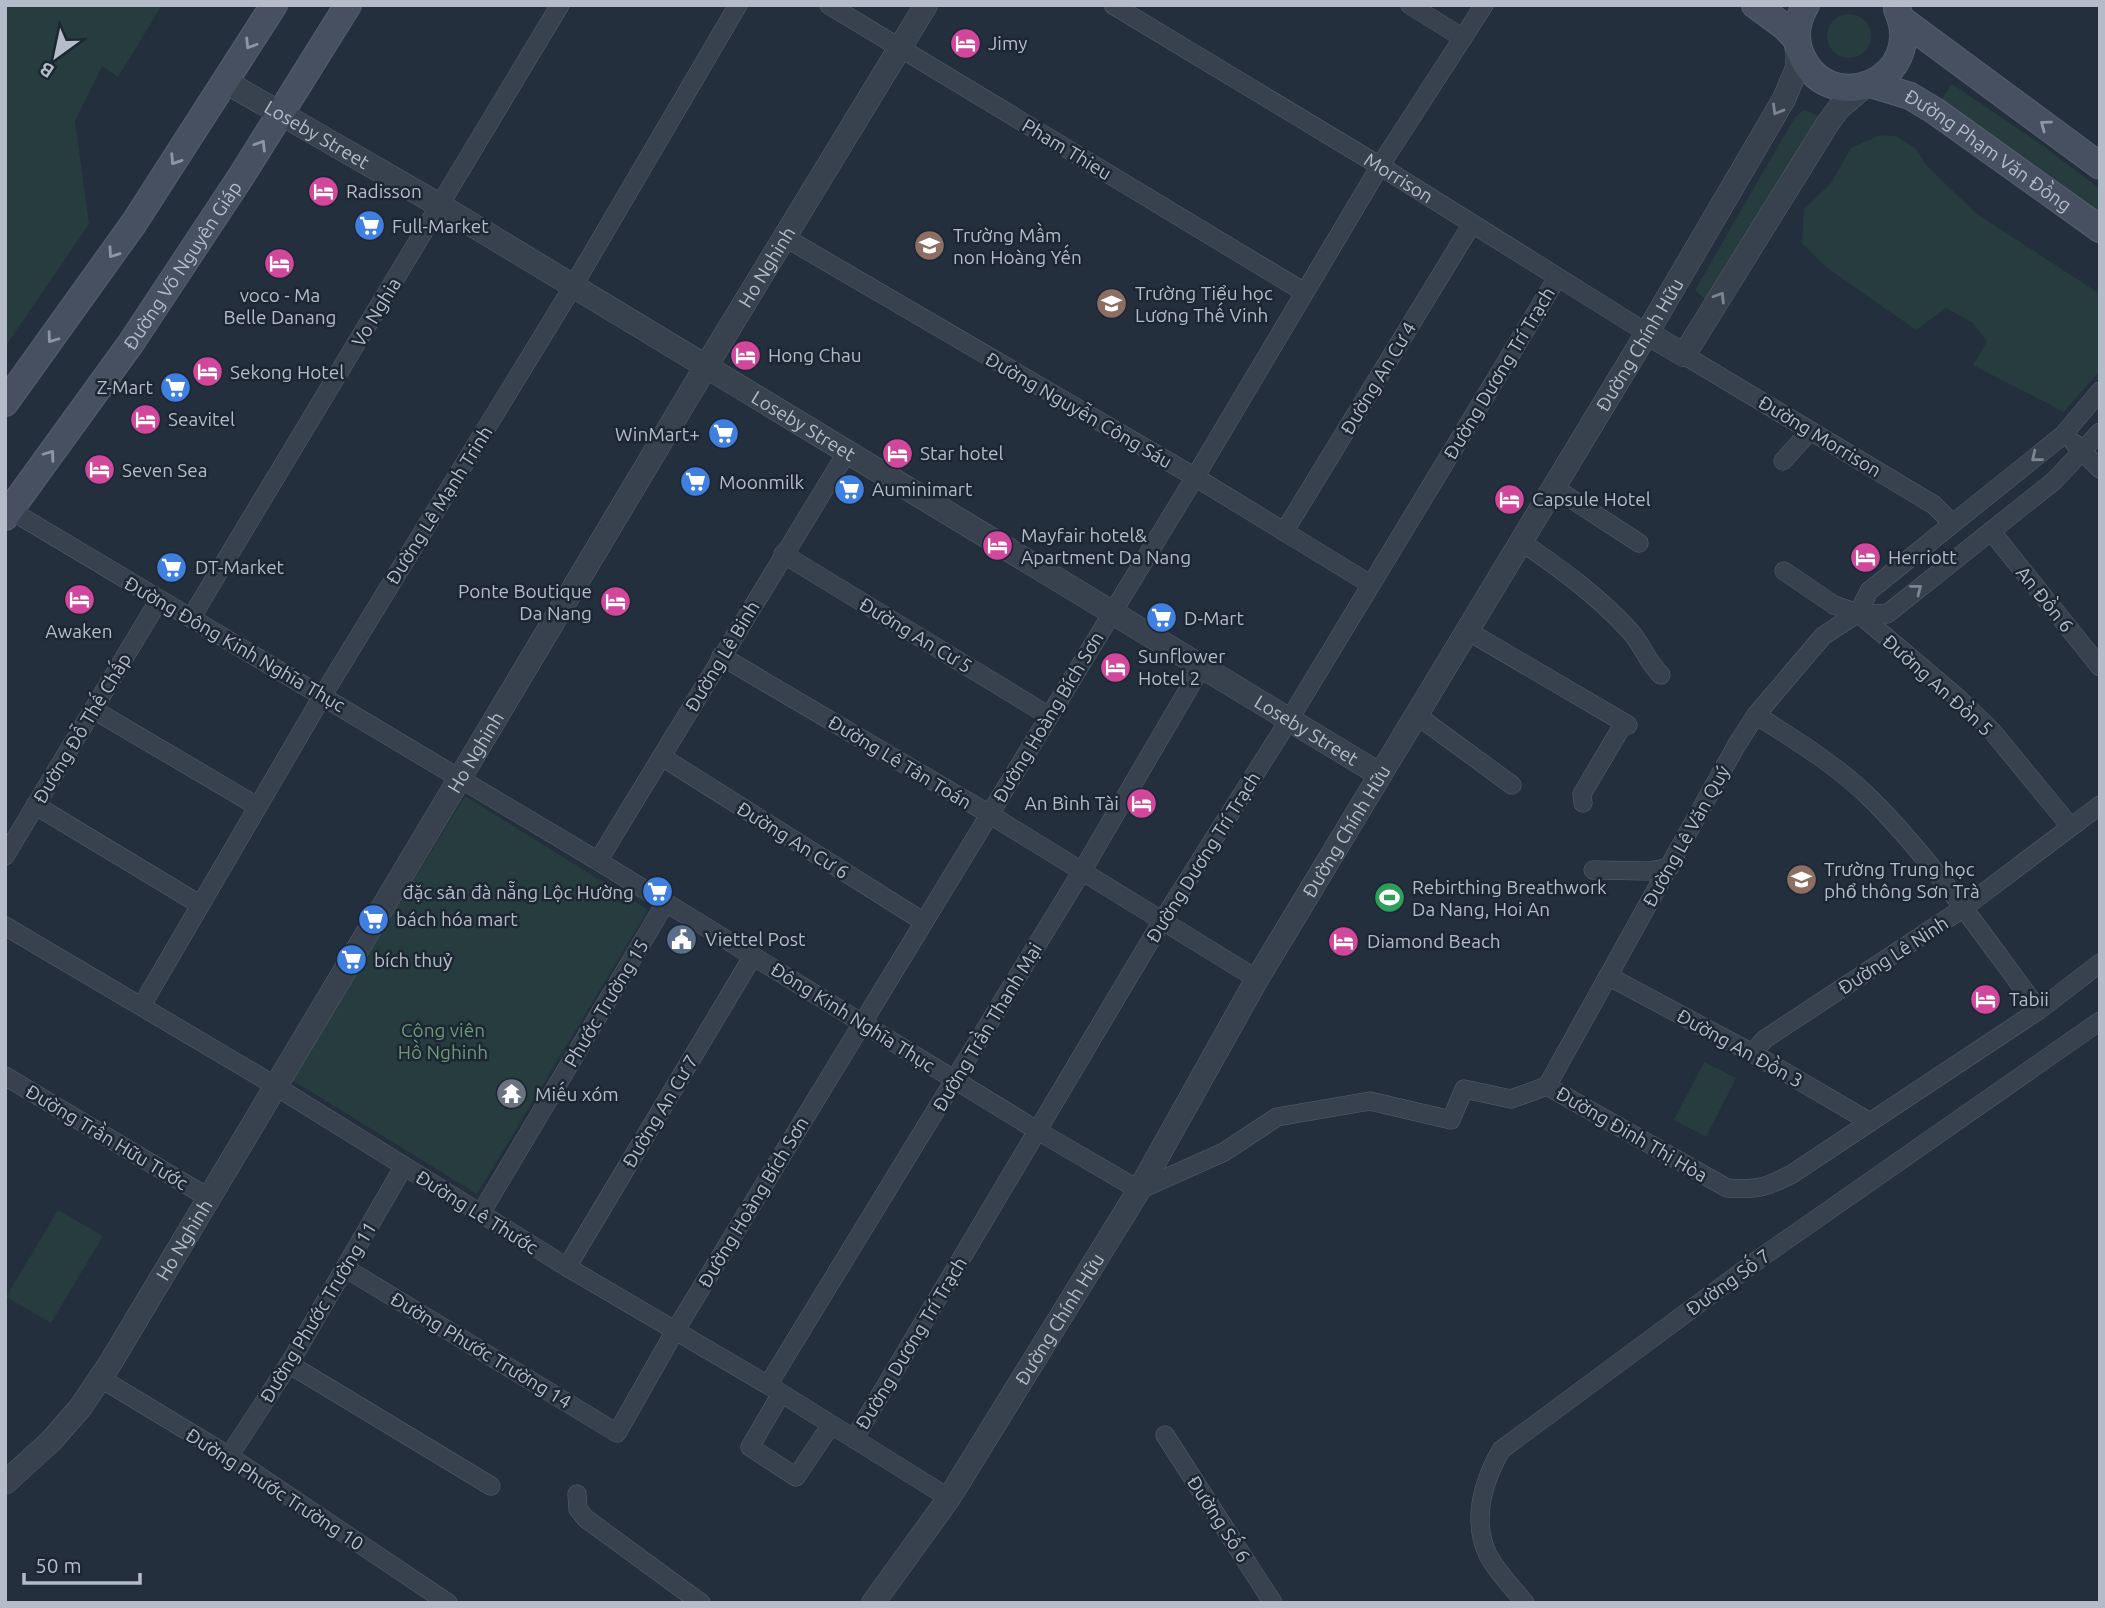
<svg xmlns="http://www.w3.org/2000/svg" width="2105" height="1608" font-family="Ubuntu,sans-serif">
<rect width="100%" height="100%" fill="#242f3e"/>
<path fill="#263c3f" d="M5 5H162L118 77 102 66 75 121 89 224 5 347Z
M1827 36a22 22 0 1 1 44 0a22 22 0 1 1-44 0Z
M1952 84 2043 146 2100 189V213L2023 156 1941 100Z
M1804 110 1819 116 1821 123 1714 301 1705 299 1695 290 1795 117Z
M1880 135 1896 136 1916 149 1926 165 1977 214 2100 294V371L2064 412 1973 365 1987 342 1973 323 1946 308 1916 330 1826 267 1802 243 1804 209 1831 183 1851 148Z
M465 796 648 910 477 1194 292 1080Z
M1704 1062 1736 1078 1706 1137 1674 1120Z
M58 1210 103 1236 51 1323 6 1297Z"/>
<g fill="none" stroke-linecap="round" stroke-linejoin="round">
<defs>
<g id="minor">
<path d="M829 5 1304 292"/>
<path id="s1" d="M1113 5 1380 166 1647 333"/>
<path d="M1410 5 1463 38"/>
<path d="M786 238 1195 477 1370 584"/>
<path d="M1684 355 1934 505 1952 523"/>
<path d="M2074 443 2100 469"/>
<path d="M1783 461 1810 431"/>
<path d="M1553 487 1639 543"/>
<path d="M10 510 598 861 1038 1131 1139 1190 1224 1152 1277 1117 1370 1101 1451 1120 1464 1089 1511 1099 1547 1086 1727 1188C1757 1190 1765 1188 1792 1174L2039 1010 2100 963"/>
<path d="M1991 531 2100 667"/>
<path d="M1284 532 1472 224"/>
<path d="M1520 541C1560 568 1598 596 1630 631 1642 644 1647 662 1661 675"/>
<path d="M783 554 1049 716"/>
<path d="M1784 571 1834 605 1858 613 1958 698 1992 731 2070 826"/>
<path d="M1858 613 1887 614 2054 481 2100 432"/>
<path d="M191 618 560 5"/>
<path d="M1466 630 1628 725"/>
<path d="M721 656 989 814 1257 979"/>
<path d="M94 710 257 806"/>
<path d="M1415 714 1512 785"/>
<path d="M1756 715C1797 741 1838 766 1872 800 1933 861 1987 941 2039 1010"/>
<path d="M662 757 924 922"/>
<path d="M1583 803 1582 794 1624 723"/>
<path d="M35 805 199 904"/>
<path d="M5 856 159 600"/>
<path d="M598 861 847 452"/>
<path d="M1593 870 1649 871 1670 867"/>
<path d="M5 926 259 1076 567 1267 768 1385 949 1498"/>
<path d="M1608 976 1752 1053 1870 1122"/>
<path d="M142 1005 323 695 572 288 738 5"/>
<path d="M1752 1053 1765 1039 1962 909 2100 805"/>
<path d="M5 1076 209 1198"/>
<path d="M1547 1086 1736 746 1756 715 1823 636 1858 613 1869 591 2063 435 2100 391"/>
<path d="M481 1213 666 902"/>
<path d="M567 1267 753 956"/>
<path d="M345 1268 617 1433 675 1331 1195 477 1380 166 1484 5"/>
<path d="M289 1364 491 1486"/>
<path d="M100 1378 229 1456 448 1603"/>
<path d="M768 1385 1082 871 1202 666"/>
<path d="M781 1394 750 1447 796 1477 831 1425"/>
<path d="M1165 1435 1273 1603"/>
<path d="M854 1439 1162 921 1289 720 1557 278"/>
<path d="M229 1456 289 1364 404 1166"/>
<path d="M577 1494 578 1509 585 1518 701 1603"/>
<path d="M1525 1603C1513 1588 1497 1572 1488 1555 1471 1519 1483 1482 1501 1450L1759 1259 2100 1021"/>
</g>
<g id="tertiary">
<path id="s2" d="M226 82 441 206 1379 774"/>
<path d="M1647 333 1684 355 1828 123 1839 108 1865 86"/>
<path id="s3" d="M5 1483 51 1441 80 1408 111 1362 705 368 926 5"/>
<path id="s4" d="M873 1603 949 1498 1139 1190 1257 979 1647 333 1784 99 1797 68 1798 47"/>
</g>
<g id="secondary">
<path d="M1755 5 1785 27 1797 40"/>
<path d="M1806 5C1797 20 1794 36 1800 52 1826 121 1929 81 1897 9"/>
<path d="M1901 19 2100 166"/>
<path id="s5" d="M1871 84 1910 96 1935 111 2100 229"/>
<path d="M5 403 134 223 274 5"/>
<path id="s6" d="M5 517 131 343 242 175 348 5"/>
</g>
</defs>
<use href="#minor" stroke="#565f6c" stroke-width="19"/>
<use href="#tertiary" stroke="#565f6c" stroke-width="24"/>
<use href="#secondary" stroke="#565f6c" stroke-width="28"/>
<use href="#minor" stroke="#38414e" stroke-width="18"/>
<use href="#tertiary" stroke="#38414e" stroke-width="23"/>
<use href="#secondary" stroke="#465061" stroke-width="26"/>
</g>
<defs><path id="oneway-chevron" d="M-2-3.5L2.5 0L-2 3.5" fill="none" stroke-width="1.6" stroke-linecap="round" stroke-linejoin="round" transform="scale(1.75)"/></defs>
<g stroke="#8e96a5">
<use href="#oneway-chevron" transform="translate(250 44) rotate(122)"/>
<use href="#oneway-chevron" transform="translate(2045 125) rotate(-144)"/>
<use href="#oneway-chevron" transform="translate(261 145) rotate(-58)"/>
<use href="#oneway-chevron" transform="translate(175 160) rotate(123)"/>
<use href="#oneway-chevron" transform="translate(113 253) rotate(125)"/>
<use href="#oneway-chevron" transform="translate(52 338) rotate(126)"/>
<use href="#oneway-chevron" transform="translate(50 455) rotate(-54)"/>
</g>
<g stroke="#7c8592">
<use href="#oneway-chevron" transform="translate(1777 110) rotate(120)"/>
<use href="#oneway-chevron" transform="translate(1720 297) rotate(-58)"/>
<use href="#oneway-chevron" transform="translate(2036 457) rotate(141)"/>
<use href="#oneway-chevron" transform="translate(1917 589) rotate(-38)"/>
</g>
<defs>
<symbol id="hotel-disc" viewBox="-11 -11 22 22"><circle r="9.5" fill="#d1479c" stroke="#1d2633"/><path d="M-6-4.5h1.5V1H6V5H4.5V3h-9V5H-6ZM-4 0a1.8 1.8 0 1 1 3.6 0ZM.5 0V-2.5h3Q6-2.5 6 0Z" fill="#fff"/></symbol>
<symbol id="supermarket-disc" viewBox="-11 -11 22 22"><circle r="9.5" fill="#3f7fe0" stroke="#1d2633"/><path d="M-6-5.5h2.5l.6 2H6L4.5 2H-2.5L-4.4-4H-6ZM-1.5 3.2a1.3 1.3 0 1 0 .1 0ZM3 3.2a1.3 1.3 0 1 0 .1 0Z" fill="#fff"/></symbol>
<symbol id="school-disc" viewBox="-11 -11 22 22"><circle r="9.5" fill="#8d6e63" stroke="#1d2633"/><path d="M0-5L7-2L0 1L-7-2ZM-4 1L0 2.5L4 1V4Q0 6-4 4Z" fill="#fff"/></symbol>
<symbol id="stadium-disc" viewBox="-11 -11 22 22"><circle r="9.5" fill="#2e9e5b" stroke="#1d2633"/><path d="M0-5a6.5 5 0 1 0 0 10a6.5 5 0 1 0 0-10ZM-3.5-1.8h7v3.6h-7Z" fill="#fff"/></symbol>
<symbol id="civic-disc" viewBox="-11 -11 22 22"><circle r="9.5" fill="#5c6f8a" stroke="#1d2633"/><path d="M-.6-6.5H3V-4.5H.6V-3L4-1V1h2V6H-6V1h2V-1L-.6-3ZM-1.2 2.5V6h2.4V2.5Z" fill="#fff"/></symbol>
<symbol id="temple-disc" viewBox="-11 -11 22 22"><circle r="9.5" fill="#6b7280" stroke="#1d2633"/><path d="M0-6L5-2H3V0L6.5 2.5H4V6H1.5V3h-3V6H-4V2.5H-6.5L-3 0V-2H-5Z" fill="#fff"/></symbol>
</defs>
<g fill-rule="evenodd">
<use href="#hotel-disc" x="948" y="26" width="35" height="35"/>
<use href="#hotel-disc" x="306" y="174" width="35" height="35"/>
<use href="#supermarket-disc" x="352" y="208" width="35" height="35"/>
<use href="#school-disc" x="912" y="228" width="35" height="35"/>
<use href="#hotel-disc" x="262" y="246" width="35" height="35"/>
<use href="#school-disc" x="1094" y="286" width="35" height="35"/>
<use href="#hotel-disc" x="728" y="338" width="35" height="35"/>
<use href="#hotel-disc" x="190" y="354" width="35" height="35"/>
<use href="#supermarket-disc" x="158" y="370" width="35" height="35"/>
<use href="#hotel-disc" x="128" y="402" width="35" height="35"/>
<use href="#supermarket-disc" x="706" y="416" width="35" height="35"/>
<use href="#hotel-disc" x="880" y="436" width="35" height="35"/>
<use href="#hotel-disc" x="82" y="452" width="35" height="35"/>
<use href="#supermarket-disc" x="678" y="464" width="35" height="35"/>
<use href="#supermarket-disc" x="832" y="472" width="35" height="35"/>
<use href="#hotel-disc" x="1492" y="482" width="35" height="35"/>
<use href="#hotel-disc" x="980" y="528" width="35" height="35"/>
<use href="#hotel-disc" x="1848" y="540" width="35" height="35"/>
<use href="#supermarket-disc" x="154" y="550" width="35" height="35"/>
<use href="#hotel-disc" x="62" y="582" width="35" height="35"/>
<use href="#hotel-disc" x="598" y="584" width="35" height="35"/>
<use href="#supermarket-disc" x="1144" y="600" width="35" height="35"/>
<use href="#hotel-disc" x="1098" y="650" width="35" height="35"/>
<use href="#hotel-disc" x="1124" y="786" width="35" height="35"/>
<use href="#school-disc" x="1784" y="862" width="35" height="35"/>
<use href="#supermarket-disc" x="640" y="874" width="35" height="35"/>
<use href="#stadium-disc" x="1372" y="880" width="35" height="35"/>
<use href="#supermarket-disc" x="356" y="902" width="35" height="35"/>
<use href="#civic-disc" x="664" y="922" width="35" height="35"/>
<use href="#hotel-disc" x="1326" y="924" width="35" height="35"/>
<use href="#supermarket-disc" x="334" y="942" width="35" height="35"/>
<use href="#hotel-disc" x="1968" y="982" width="35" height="35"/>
<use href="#temple-disc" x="494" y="1076" width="35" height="35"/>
</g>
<g text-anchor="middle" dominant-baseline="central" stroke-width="5" stroke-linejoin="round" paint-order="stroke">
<g font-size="19" fill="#b4bcc9" stroke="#1d2633" text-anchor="start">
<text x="988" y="43">Jimy</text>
<text x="346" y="191">Radisson</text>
<text x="392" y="226">Full-Market</text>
<text x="953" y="235">Trường Mầm<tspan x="953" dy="22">non Hoàng Yến</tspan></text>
<text x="1135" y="293">Trường Tiểu học<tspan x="1135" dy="22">Lương Thế Vinh</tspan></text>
<text x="280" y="295" text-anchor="middle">voco - Ma<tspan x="280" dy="22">Belle Danang</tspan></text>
<text x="768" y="355">Hong Chau</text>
<text x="230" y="372">Sekong Hotel</text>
<text x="153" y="387" text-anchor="end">Z-Mart</text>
<text x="168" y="419">Seavitel</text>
<text x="700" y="434" text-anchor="end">WinMart+</text>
<text x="920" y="453">Star hotel</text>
<text x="122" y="470">Seven Sea</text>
<text x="719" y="482">Moonmilk</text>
<text x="872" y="489">Auminimart</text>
<text x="1532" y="499">Capsule Hotel</text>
<text x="1021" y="535">Mayfair hotel&amp;<tspan x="1021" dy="22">Apartment Da Nang</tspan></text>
<text x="1888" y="557">Herriott</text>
<text x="195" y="567">DT-Market</text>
<text x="592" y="591" text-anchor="end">Ponte Boutique<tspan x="592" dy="22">Da Nang</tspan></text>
<text x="1184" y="618">D-Mart</text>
<text x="79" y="631" text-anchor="middle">Awaken</text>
<text x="1138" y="656">Sunflower<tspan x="1138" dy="22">Hotel 2</tspan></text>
<text x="1119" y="803" text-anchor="end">An Bình Tài</text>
<text x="1824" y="869">Trường Trung học<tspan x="1824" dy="22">phổ thông Sơn Trà</tspan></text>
<text x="1412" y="887">Rebirthing Breathwork<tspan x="1412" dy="22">Da Nang, Hoi An</tspan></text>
<text x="634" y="892" text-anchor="end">đặc sản đà nẵng Lộc Hường</text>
<text x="396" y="919">bách hóa mart</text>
<text x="705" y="939">Viettel Post</text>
<text x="1367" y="941">Diamond Beach</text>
<text x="374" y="960">bích thuỷ</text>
<text x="2009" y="999">Tabii</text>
<text x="535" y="1094">Miếu xóm</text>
</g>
<g font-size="19" fill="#b4bcc9" stroke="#1d2633">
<text stroke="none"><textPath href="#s2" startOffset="105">Loseby Street</textPath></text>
<text transform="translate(1067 149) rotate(31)">Pham Thieu</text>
<text stroke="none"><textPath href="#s5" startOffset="136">Đường Phạm Văn Đồng</textPath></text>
<text stroke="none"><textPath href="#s1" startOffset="334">Morrison</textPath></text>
<text stroke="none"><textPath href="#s6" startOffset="308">Đường Võ Nguyên Giáp</textPath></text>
<text stroke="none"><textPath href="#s3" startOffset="1438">Ho Nghinh</textPath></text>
<text transform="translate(376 312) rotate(-59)">Vo Nghia</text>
<text stroke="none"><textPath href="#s4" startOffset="1474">Đường Chính Hữu</textPath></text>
<text transform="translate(1499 373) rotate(-59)">Đường Dương Trí Trạch</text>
<text transform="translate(1378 378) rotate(-59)">Đường An Cư 4</text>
<text transform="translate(1079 410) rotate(30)">Đường Nguyễn Công Sáu</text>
<text stroke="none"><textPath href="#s2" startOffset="672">Loseby Street</textPath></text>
<text transform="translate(1820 436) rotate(31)">Đường Morrison</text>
<text transform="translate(439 505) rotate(-58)">Đường Lê Mạnh Trinh</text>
<text transform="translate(2045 599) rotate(51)">An Đồn 6</text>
<text transform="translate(916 635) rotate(31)">Đường An Cư 5</text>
<text transform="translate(235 644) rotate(30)">Đường Đông Kinh Nghĩa Thục</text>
<text transform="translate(722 656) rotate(-59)">Đường Lê Binh</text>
<text transform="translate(1938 685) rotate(42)">Đường An Đồn 5</text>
<text transform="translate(1048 717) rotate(-59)">Đường Hoàng Bích Sơn</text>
<text transform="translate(82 728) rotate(-59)">Đường Đỗ Thế Chấp</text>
<text stroke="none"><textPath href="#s2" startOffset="1260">Loseby Street</textPath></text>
<text stroke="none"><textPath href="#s3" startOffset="872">Ho Nghinh</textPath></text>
<text transform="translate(900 762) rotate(31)">Đường Lê Tân Toán</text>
<text stroke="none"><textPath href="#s4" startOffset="906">Đường Chính Hữu</textPath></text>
<text transform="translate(1686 836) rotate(-61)">Đường Lê Văn Quý</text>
<text transform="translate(793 840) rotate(32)">Đường An Cư 6</text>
<text transform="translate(1203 857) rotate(-58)">Đường Dương Trí Trạch</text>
<text transform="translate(1893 955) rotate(-33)">Đường Lê Ninh</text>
<text transform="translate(606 1003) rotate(-59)">Phước Trường 15</text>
<text transform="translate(853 1017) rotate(32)">Đông Kinh Nghĩa Thục</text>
<text transform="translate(987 1027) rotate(-59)">Đường Trần Thanh Mại</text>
<text transform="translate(1740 1048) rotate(29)">Đường An Đồn 3</text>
<text transform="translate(660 1111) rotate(-59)">Đường An Cư 7</text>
<text transform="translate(1632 1134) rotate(30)">Đường Đinh Thị Hòa</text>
<text transform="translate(107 1137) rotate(31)">Đường Trần Hữu Tước</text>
<text transform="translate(753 1202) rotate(-59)">Đường Hoàng Bích Sơn</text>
<text transform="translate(477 1212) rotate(32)">Đường Lê Thước</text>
<text stroke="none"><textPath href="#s3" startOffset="304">Ho Nghinh</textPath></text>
<text transform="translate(1728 1282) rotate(-36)">Đường Số 7</text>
<text transform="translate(318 1312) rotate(-59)">Đường Phước Trường 11</text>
<text stroke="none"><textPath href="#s4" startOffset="340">Đường Chính Hữu</textPath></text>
<text transform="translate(911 1343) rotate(-59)">Đường Dương Trí Trạch</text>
<text transform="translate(481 1350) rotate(31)">Đường Phước Trường 14</text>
<text transform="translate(275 1489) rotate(33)">Đường Phước Trường 10</text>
<text transform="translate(1219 1519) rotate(57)">Đường Số 6</text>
</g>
<g font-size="19" fill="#6b9a76" stroke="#1d2633">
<text x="443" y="1030">Công viên<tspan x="443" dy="22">Hồ Nghinh</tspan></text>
</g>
</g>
<rect width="2105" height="1608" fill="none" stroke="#b4bcc9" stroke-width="14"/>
<g transform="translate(56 56) rotate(213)" stroke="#1d2633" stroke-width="5" paint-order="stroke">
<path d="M0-5L12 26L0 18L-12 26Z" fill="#b4bcc9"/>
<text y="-10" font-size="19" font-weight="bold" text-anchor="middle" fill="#b4bcc9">B</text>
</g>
<path d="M24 1573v10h116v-10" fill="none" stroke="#b4bcc9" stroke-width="3.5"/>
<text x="35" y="1573" font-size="21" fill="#b4bcc9" stroke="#1d2633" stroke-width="5" paint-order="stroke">50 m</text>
</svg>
